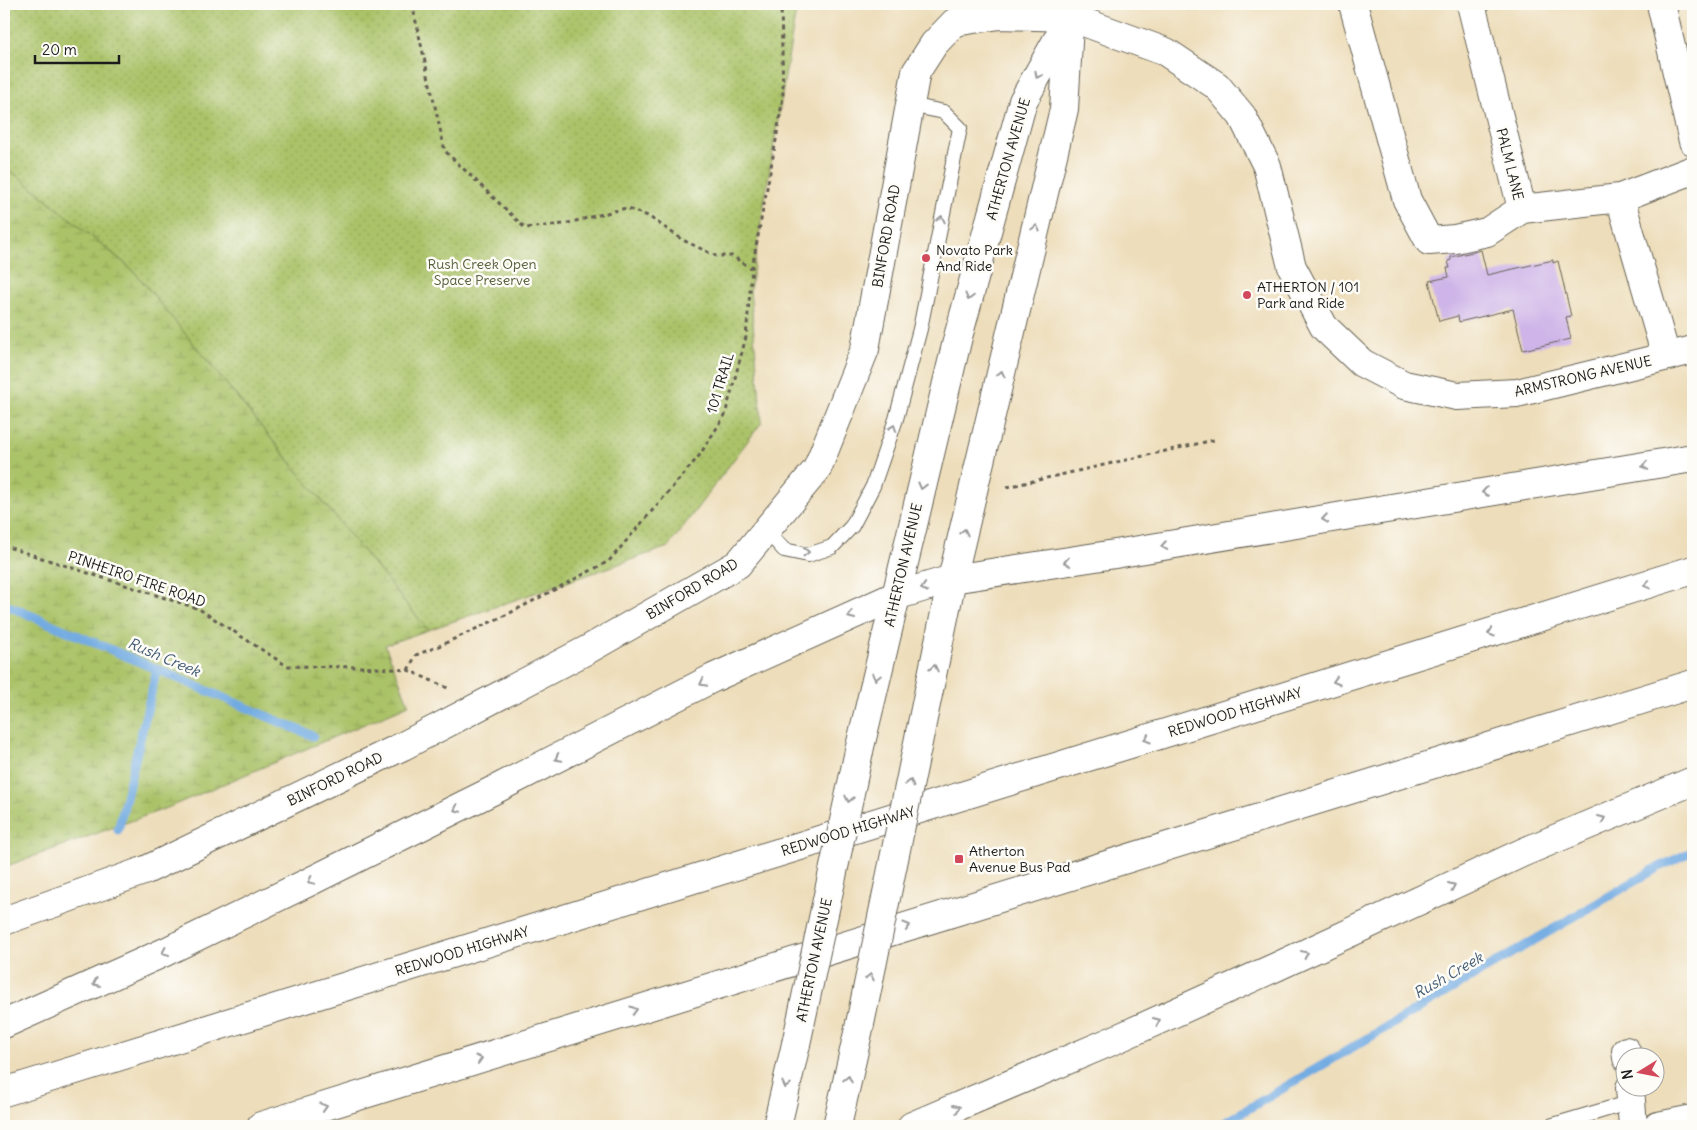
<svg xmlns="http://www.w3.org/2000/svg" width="1697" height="1130" font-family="Delius,sans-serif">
<defs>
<pattern id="wetland-marsh" width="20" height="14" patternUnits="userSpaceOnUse" patternTransform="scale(1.25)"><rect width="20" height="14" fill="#aac267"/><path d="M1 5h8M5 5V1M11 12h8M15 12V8" fill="none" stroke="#92a659"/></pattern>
<pattern id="park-dots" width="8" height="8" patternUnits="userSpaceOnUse" patternTransform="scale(1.25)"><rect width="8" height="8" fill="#aac267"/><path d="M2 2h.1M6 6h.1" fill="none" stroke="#92a659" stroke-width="1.8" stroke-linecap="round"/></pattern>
</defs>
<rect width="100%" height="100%" fill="#fdfcf7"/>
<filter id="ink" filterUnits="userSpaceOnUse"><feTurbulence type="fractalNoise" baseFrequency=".02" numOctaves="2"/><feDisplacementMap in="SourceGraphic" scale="10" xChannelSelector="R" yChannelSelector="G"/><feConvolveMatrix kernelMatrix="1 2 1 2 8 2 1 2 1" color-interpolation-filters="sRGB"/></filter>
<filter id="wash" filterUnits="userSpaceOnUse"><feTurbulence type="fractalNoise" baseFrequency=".0096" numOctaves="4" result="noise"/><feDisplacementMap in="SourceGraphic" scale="20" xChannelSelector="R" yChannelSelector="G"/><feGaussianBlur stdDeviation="1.12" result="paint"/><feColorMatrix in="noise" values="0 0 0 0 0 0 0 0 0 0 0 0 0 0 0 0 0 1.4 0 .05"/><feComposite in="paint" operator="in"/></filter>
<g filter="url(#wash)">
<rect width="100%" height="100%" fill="#edddba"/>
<path fill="url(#wetland-marsh)" stroke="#636f42" d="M4 167 18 176 133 270 428 630 385 645 409 705 167 808 4 867Z"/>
<path fill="url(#park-dots)" stroke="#636f42" d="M4 4H797L750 290 762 422 668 547 428 630 133 270 18 176 4 167Z"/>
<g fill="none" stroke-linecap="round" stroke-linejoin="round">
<path stroke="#72abe2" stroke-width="9" d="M4 604 313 736
M118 830 157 669
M1219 1126 1657 868 1693 851"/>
</g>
<g id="blocks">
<path fill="#ceb4e8" d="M1481 250 1487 275 1553 260V263L1558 261 1571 316 1566 317 1571 339 1523 350 1513 309 1459 322 1458 316 1439 321 1429 281 1449 277 1447 268H1450L1448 261 1451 260V257Z"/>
</g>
</g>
<g filter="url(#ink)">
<use href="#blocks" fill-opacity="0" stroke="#656053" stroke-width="1"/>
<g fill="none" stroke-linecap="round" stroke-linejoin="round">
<defs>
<path id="service" d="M766 530 784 550 808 555 832 547 852 526 873 486 896 419 920 329 960 128 944 112 910 105
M1550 1126 1631 1102"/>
<path id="minor" d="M1353 4 1407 200 1429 241 1455 239 1487 232 1522 209
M1471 4 1522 209 1620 198 1693 170
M1661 4 1693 141
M1620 198 1666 356
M4 921 146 870 403 746 587 650 738 564 817 469 865 349 916 72 934 44 955 22 999 15 1070 17 1166 52 1217 86 1242 116 1267 166 1292 267 1324 327 1362 363 1404 385 1457 396 1517 393 1693 350
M1626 1051 1627 1058
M1630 1088 1633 1126
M1658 1126 1693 1119"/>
<path id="secondary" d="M920 733 952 579 1064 109 1069 26
M859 751 958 337 1023 101 1070 17
M777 1126 796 1044
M837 1126 860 1024"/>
<path id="motorway" d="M4 1024 165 952 309 882 500 787 713 678 895 596 952 579 1115 554 1693 458
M4 1092 1693 570
M261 1126 1693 684
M912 1126 1112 1041 1276 967 1524 852 1693 781"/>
</defs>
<use href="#service" stroke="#656053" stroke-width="16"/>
<use href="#minor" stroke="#656053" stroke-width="30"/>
<use href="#secondary" stroke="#656053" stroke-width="30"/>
<use href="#motorway" stroke="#656053" stroke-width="30"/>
<path stroke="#656053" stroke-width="3" stroke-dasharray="4 4" stroke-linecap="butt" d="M412 4 445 151 525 228 564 224 626 208 648 216 683 240 716 256H732L751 268
M1007 487 1214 440
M4 542 11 548 199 609 287 666 361 667 408 670 450 689
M408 670 416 655 439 646 510 613 609 561 699 456 725 415 746 337 752 268 776 140 783 97 781 4"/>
<use href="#service" stroke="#fff" stroke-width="14"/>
<use href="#minor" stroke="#fff" stroke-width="28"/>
<use href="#secondary" stroke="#fff" stroke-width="28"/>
<use href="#motorway" stroke="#fff" stroke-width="28"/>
<defs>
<path id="secondary-bridge" d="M860 1024 920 733
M796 1044 859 751"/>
</defs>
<use href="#secondary-bridge" stroke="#656053" stroke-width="30" stroke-linecap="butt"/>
<use href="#secondary-bridge" stroke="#fff" stroke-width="28"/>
</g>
<defs><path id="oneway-chevron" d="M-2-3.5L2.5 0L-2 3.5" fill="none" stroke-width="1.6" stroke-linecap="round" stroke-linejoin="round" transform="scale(1.25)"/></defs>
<g stroke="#999">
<use href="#oneway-chevron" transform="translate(1038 75) rotate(119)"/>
<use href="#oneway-chevron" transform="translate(941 219) rotate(-78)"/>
<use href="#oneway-chevron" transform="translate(1036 228) rotate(-77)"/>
<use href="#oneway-chevron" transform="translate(969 297) rotate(105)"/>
<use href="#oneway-chevron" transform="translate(1001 374) rotate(-77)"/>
<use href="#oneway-chevron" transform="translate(893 428) rotate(-71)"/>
<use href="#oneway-chevron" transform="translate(1645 466) rotate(171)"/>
<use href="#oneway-chevron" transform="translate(922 486) rotate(104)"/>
<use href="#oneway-chevron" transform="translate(1485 492) rotate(171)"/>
<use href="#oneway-chevron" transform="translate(1325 519) rotate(171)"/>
<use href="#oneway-chevron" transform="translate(964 532) rotate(-77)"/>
<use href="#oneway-chevron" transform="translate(1164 546) rotate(171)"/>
<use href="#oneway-chevron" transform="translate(806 552)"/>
<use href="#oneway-chevron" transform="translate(1067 562) rotate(171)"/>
<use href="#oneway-chevron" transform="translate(1647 585) rotate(163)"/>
<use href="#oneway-chevron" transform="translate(924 588) rotate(164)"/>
<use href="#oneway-chevron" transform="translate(851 616) rotate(156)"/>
<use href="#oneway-chevron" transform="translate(1491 633) rotate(163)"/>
<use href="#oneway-chevron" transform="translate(934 668) rotate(-78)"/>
<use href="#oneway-chevron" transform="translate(876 677) rotate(103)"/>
<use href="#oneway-chevron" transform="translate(1336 681) rotate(163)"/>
<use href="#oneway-chevron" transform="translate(703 683) rotate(153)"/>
<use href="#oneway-chevron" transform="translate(1147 739) rotate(163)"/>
<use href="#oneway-chevron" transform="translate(558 758) rotate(153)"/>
<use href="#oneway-chevron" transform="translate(910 783) rotate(-78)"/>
<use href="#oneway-chevron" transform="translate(849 799) rotate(102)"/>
<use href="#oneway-chevron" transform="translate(457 809) rotate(154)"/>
<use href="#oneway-chevron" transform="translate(1602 819) rotate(-23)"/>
<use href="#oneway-chevron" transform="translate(311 881) rotate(154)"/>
<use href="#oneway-chevron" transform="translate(1452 886) rotate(-25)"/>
<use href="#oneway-chevron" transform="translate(907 926) rotate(-17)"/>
<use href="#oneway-chevron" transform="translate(165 952) rotate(155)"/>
<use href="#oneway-chevron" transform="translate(1305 954) rotate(-25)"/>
<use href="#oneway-chevron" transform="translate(870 977) rotate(-78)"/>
<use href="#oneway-chevron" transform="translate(96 983) rotate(156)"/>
<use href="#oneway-chevron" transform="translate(634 1010) rotate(-17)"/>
<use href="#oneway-chevron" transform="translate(1157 1021) rotate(-24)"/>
<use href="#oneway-chevron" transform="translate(479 1059) rotate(-17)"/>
<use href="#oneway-chevron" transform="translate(848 1079) rotate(-77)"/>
<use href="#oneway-chevron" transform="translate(786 1085) rotate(103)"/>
<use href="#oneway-chevron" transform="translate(324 1107) rotate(-17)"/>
<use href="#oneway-chevron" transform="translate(957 1108) rotate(-23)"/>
</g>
</g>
<g fill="#d1495b" stroke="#fdfcf7" stroke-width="2">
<circle cx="926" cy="258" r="5"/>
<circle cx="1247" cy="295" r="5"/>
<rect x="954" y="854" width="10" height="10" rx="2.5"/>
</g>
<g text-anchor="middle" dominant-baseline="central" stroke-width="5" stroke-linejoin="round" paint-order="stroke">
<g font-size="14" fill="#1c1c1c" stroke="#fdfcf7">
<text transform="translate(1008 159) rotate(-74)">ATHERTON AVENUE</text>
<text transform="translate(1510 164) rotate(76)">PALM LANE</text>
<text transform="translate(886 236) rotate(-80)">BINFORD ROAD</text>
<text transform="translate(1583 376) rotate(-13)">ARMSTRONG AVENUE</text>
<text transform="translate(720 383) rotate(-73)">101 TRAIL</text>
<text transform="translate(903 565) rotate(-77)">ATHERTON AVENUE</text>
<text transform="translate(137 579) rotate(19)">PINHEIRO FIRE ROAD</text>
<text transform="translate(692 589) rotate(-31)">BINFORD ROAD</text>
<text transform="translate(1235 712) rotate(-17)">REDWOOD HIGHWAY</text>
<text transform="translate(335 779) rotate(-26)">BINFORD ROAD</text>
<text transform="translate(848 831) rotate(-17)">REDWOOD HIGHWAY</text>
<text transform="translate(462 951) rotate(-17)">REDWOOD HIGHWAY</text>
<text transform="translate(814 960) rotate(-78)">ATHERTON AVENUE</text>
</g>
<g font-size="14" fill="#1c1c1c" stroke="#fdfcf7" text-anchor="start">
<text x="936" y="250">Novato Park<tspan x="936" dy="16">And Ride</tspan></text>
<text x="1257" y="287">ATHERTON / 101<tspan x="1257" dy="16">Park and Ride</tspan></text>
<text x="969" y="851">Atherton<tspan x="969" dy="16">Avenue Bus Pad</tspan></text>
</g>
<g font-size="14" fill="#555e3a" stroke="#fdfcf7">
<text x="482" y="264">Rush Creek Open<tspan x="482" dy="16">Space Preserve</tspan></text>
</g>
<g font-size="15" font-style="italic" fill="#435c75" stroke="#fdfcf7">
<text transform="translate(164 657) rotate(23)">Rush Creek</text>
<text transform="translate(1448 975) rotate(-30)">Rush Creek</text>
</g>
</g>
<rect width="1697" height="1130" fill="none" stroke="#fdfcf7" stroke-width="20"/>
<g transform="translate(1640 1072) rotate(260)"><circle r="24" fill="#fdfcf7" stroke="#a3a29f"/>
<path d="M0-4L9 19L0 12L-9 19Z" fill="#d1495b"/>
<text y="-8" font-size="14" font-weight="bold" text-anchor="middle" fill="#1c1c1c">N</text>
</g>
<path d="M35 55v8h84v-8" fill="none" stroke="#1c1c1c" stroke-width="2.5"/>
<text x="42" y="55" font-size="15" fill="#1c1c1c" stroke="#fdfcf7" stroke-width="4" paint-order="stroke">20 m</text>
</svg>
